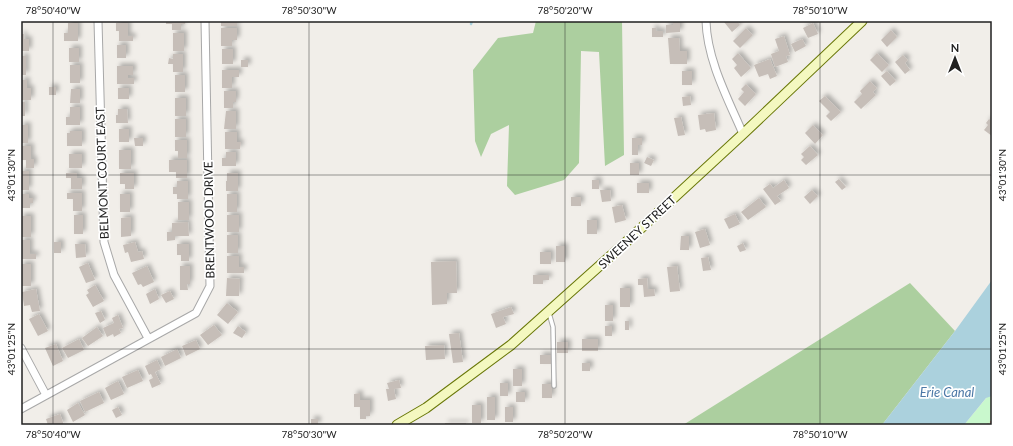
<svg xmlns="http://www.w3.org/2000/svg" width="1013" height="446" font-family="Lato,sans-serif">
<defs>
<filter id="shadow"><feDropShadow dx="3" dy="-3" stdDeviation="2" flood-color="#0004"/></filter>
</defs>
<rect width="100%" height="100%" fill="#f1eee9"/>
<path fill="#accf9f" d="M536 21H622L624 155 605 166 599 52 581 51 579 163 564 180 515 195 507 186 509 125 491 134 481 157 475 141 473 70 498 38 533 33Z
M910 283 955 331 882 425H683Z"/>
<path fill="#c9f8cd" d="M992 391V425H964Z"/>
<path fill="#abd1dd" d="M992 280V396L986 398 964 425H882L955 331Z"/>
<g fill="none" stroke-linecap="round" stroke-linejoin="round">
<path stroke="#abd1dd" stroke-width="2.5" d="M471 24 472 21"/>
</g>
<path fill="#c6beb8" filter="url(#shadow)" d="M166 21H185V24H181V30H172V24H166Z
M221 21H237V26H221Z
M673 21H680V32L666 33V25H673Z
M726 21H737L740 25 732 32 724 22Z
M68 23H78V41H64V33H68Z
M116 23H128V36H133V41H119V31H116Z
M813 23 818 34 808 38 803 28Z
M221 28H237V40H232V46H221Z
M652 28H656V31H663V37H652Z
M746 28 753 35 740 48 733 41Z
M891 30 897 37 887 47 881 40Z
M173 33H184V51H173Z
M21 34H24V39H29V51H21Z
M784 36 790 55 786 56 788 62 775 67 771 54 779 51 775 39Z
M668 38H679L680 51H687V64H670Z
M802 39 806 46 795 52 791 44Z
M117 45H126V58H117Z
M69 48H79V62H69Z
M222 49H233V64H222Z
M738 53 751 68 741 77 734 68 737 65 732 59Z
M877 53 889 65 882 72 870 60Z
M173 54H183V72H173V64H168L169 58 173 59Z
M903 55 908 60 905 63 910 70 905 74 895 62Z
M21 56H26V75H21Z
M770 59 777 76 770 79 768 74 759 77 754 65Z
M241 60H248V67H241Z
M70 65H80V83H70Z
M117 66H133V75H128V78H134V84H117Z
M222 70H239V77H232V88H222Z
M682 71H692V85H682Z
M887 71 896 81 890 86 881 76Z
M175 75H185V92H175Z
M21 80H27V88H31V100H21Z
M870 81 877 88 873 92 876 95 861 109 854 102 862 94 860 91Z
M746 84 756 94 745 106 738 99 744 92 741 89Z
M49 87H56V95H49Z
M118 88H129V99H118Z
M71 89H80V103H70Z
M224 91H236V102H233V108H224Z
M690 96 691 105 683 106 682 97Z
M825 96 841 112 831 121 826 116 830 112 819 101Z
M175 98H186V116H175Z
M21 102H25V116H21Z
M70 107H80V125H66V117H70Z
M118 109H127L128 123H116V115H118Z
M226 111H236V129H224Z
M714 113 716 130 706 132 705 129 700 130 698 115Z
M681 117 685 135 678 136 674 118Z
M175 119H186V137H175Z
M989 119 992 121V136L984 130 988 125 986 123Z
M21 125H28V143H21Z
M813 125 823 135 815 144 805 133Z
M119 129H129V142H119Z
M70 131H82V146H67V133H70Z
M225 132H237V142H241L240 149H225Z
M134 138H143V146H135Z
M632 138H642V145H638V155H632Z
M175 140H187V158H178V151H175Z
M21 146H31V159H34V168H26V160H21Z
M810 146 818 155 806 165 801 160 804 157 801 154Z
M119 150H131V169H119Z
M226 152H236V166H222V158H226Z
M69 154H82V168H69Z
M647 157 654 160 651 166 644 163Z
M169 160H187V178H176V172H169Z
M630 163H639V175H630Z
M21 171H29V190H21Z
M66 173H77V178H82V189H71V178H66Z
M120 173H134V189H125V184H120Z
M227 173H238V191H226V181H227Z
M839 179 846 187 842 190 835 182Z
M592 180H599V189H592Z
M784 180 789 188 777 196 781 201 775 205 763 189 770 184 773 188Z
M177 181H188V199H177V194H173V187H177Z
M637 183H649V193H637Z
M600 190H610L611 201 602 202Z
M812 190 818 196 810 204 804 197Z
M67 193H82V211H73V199H67Z
M21 194H29V198H33V203H30V208H21Z
M120 194H130V212H120Z
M227 194H237V212H227Z
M571 197H581V206H571Z
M759 198 766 207 748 220 741 212Z
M178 202H189V220H178Z
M622 205 626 220 615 223 612 207Z
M735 214 740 224 729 229 724 219Z
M74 215H83V234H74Z
M227 215H239V232H227Z
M21 216H31V237H21Z
M131 217V236L121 237V218Z
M587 220H597V234H587Z
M188 222 189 236H175V240L167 241V232H172V223Z
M705 229 710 245 700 248 695 232Z
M227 235H238V253H227Z
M681 236H689V250H680Z
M21 240H30V254H36V259H21Z
M54 242H61V253H54Z
M135 242 138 252 142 251 144 259 131 262 128 252 125 253 123 245Z
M743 243 746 250 740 252 737 246Z
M75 244H85L86 257 76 258Z
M177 244H189V261H181V255H177Z
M556 246H565V262H556Z
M540 252H551V264H540Z
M227 256H239V267H244V273H227Z
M708 257 711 270 703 271 701 258Z
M456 261 457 293H447V304L432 305 431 262Z
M88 263 95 280 86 283 79 267Z
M21 264H31V286H21Z
M147 266 154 282 143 287 141 284 138 285 132 273Z
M180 266H190V284H187L188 290H180Z
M677 266 680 291 670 292 667 267Z
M533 275H549V280H543V284H533Z
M227 278 240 279 239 296H226Z
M647 278 648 289H654L655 296 644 297 643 285H638V279Z
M95 285 104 301 93 307 86 295 89 293 87 290Z
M620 288H630V307H620Z
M36 289 40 311 32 312 30 305 24 306 22 292Z
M155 289 159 299 150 304 146 294Z
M170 291 174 299 166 303 161 295Z
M227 303 238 312 228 324 217 315Z
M605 305H613V321H605Z
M511 307 514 314 503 317 506 324 496 328 491 314Z
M101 311 105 320 100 323 95 313Z
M39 314 48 331 38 336 29 319Z
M118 315 123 328 119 329 121 333 114 337 113 334 107 337 103 328 114 323 112 318Z
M625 321H629V330H625Z
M214 325 222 335 208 345 200 335Z
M238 326 246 332 242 338 233 333Z
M605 326H612V336H605Z
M97 327 103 336 88 346 82 338Z
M459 333 463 362 453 363 449 334Z
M79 339 84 350 68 358 62 348Z
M582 339H598V351H582Z
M196 340 200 349 186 356 182 346Z
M557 342H568V353H557Z
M56 344 63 361 53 366 45 348Z
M444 345 445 359 426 360 425 346Z
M177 349 181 358 165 366 161 357Z
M540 355H551V364H540Z
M157 360 161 369 155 372 161 384 152 388 149 380 153 378 151 374 149 375 145 366Z
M582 363H590V371H582Z
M513 369H522V386H513Z
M138 370 143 381 127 388 122 377Z
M399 380 401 388 394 389 396 399 388 401 386 389H389L387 383Z
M118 381 124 394 111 400 105 388Z
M500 383H508V396H500Z
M542 384H552V398H542Z
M99 392 104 403 85 412 80 401Z
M516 392H525V402H516Z
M360 393V400H370V416H366V419H360V407H354V394Z
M487 397H495V420H487Z
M78 403 85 415 73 422 67 410Z
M472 405H481V423H472Z
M118 407 122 415 116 418 112 410Z
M505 407H513V422H505Z
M60 414 64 425H48L46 419Z
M311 419H318V425H311Z
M445 423H466V425H445Z"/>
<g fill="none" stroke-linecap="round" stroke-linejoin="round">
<defs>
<path id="lane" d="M549 313 553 327 554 386"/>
<path id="street" d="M98 21 104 242 114 275 148 338
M706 21C707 60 728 99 743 134
M21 348 46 395
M21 409 196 313 210 286 205 21"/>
<path id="secondary" d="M397 425 426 408 511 345 625 243 743 134 862 21"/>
</defs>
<use href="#lane" stroke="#a8a8a8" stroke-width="5.5"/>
<use href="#street" stroke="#a8a8a8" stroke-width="9"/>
<use href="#secondary" stroke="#6a7809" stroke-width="11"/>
<path stroke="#f58475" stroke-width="1.5" stroke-dasharray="2 2" stroke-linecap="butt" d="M987 425 992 421"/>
<use href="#lane" stroke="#fff" stroke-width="3.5"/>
<use href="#street" stroke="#fff" stroke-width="7"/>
<use href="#secondary" stroke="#f4f8c0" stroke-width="9"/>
</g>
<path fill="none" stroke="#212121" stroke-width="1" stroke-opacity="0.45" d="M53 21V425M309 21V425M565 21V425M820 21V425M21 175H992M21 349H992"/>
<g text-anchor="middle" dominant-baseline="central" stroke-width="3.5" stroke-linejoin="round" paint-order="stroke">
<g font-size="12" fill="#212121" stroke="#fff">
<text transform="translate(102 173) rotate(-92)">BELMONT COURT EAST</text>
<text transform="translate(209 220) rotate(-91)">BRENTWOOD DRIVE</text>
<text transform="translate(637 232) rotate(-43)">SWEENEY STREET</text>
</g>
<g font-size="13" font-style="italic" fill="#4d79a7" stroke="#fff">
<text x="947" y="392">Erie Canal</text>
</g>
</g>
<rect width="1013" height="446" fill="none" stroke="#ffffff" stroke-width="44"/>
<g transform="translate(955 58)" stroke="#ffffff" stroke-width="3" paint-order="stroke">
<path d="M0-3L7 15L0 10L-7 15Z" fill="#212121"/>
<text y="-6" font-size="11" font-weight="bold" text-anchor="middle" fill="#212121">N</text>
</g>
<rect x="22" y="22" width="969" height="402" fill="none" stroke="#212121" stroke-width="1.5"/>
<g font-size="10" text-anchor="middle" fill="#212121">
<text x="53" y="14">78°50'40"W</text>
<text x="309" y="14">78°50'30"W</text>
<text x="565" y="14">78°50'20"W</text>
<text x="820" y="14">78°50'10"W</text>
<text transform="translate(11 175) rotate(-90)" y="4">43°01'30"N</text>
<text transform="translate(1002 175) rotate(-90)" y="4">43°01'30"N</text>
<text transform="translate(11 349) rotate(-90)" y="4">43°01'25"N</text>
<text transform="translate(1002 349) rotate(-90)" y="4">43°01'25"N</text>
<text x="53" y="438">78°50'40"W</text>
<text x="309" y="438">78°50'30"W</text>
<text x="565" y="438">78°50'20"W</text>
<text x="820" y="438">78°50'10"W</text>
</g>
</svg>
